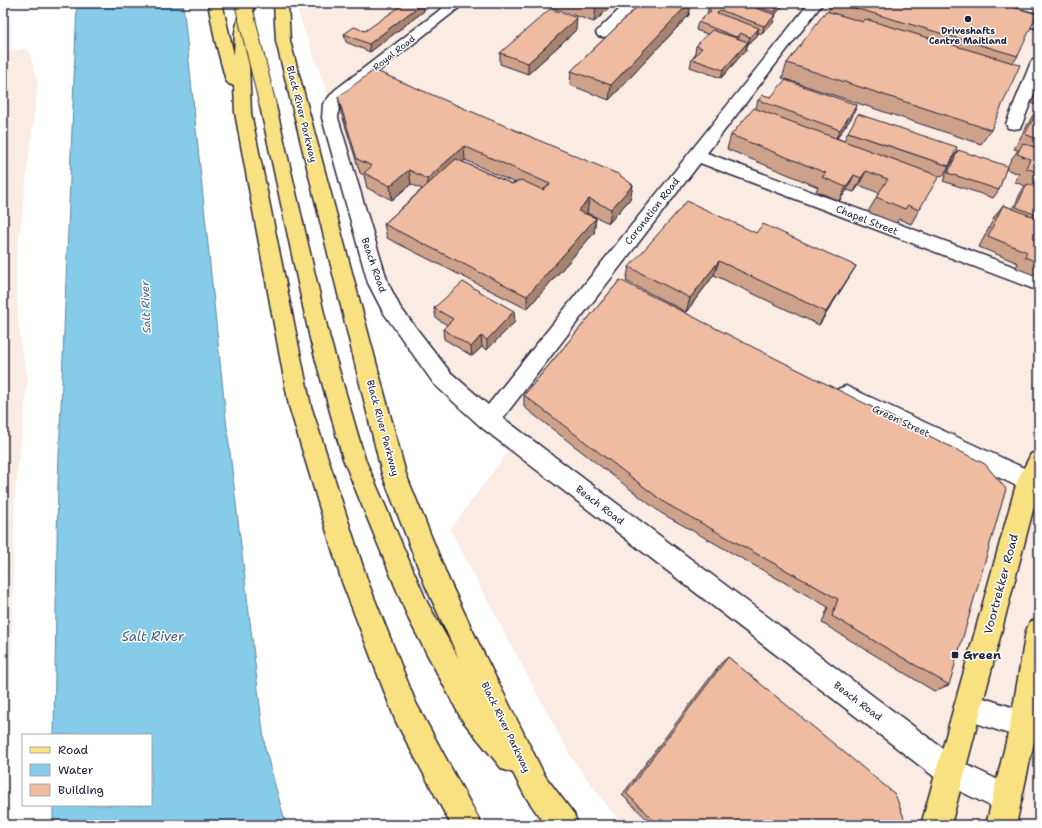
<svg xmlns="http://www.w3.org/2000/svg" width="1042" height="828" font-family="'Shantell Sans',sans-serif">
<rect width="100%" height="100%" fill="#fff"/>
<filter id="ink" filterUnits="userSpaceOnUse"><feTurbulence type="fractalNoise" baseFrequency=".025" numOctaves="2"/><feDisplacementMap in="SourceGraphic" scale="8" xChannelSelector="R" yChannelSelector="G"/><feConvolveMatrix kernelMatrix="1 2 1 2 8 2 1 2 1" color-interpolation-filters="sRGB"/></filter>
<g filter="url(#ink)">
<path fill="#faebe3" d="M299 3H1039V825H625L614 815 571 757 450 530 516 441 489 420 393 312 331 104 298 13Z
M28 48 38 84 16 261V288L21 347 28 378 15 492 8 803 11 825H3V53Z"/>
<path fill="#86cbe8" stroke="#5e87a3" d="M77 3H183L226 419 265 748 286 825H53V805H151V735H54L58 482Z"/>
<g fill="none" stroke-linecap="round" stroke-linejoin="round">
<defs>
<path id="minor" d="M449 3H465L347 96 339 105 338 118 388 283 400 307 450 372 488 405 809 3H823L707 153 1039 276V291L700 163 503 418 961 762 1017 789 1022 799 1017 809 1007 814 941 782 481 427 434 384 383 312 368 283 322 118 323 104 335 90Z
M626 3H641L608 36 603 37 598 36 596 33 598 30Z
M953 3H975L1039 21V29L955 6Z
M1039 57V81L1022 124 1020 128 1014 129 1008 128 1006 124 1031 62 1034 59Z
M846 386 1037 474 1039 477 1037 488 1029 491 1021 488 838 401 835 395 838 389Z
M968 693 1024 711 1039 714V742L1024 739 958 717 954 707 958 697Z"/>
<path id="secondary" d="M1009 3H1032L1039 5V13L1011 6Z"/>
<path id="primary" d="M1039 451V487L951 825H921L1017 481 1031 454Z
M1039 618V719L1016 825H986L1010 725 1026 631 1030 622Z"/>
<path id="motorway" d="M208 3H222L234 55 235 32 241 4H255L249 32V63L251 113 311 406 368 582 416 703 482 825H451L396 722 342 582 289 406 235 113 234 86 229 84 226 81 215 40Z
M274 3H288L290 41 406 474 448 578 479 644 545 776 574 814 578 825H545L525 796 513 773 502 769 462 720 409 620 343 459 310 339 260 106 262 103 268 101 274 103 276 106 330 339 365 459 427 602 459 659 425 585 382 474 276 41Z"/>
</defs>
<use href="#minor" stroke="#22223b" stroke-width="3"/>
<use href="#secondary" stroke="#22223b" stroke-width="3"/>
<use href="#primary" stroke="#22223b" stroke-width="3"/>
<use href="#motorway" stroke="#22223b" stroke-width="3"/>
<use href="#minor" fill="#fff" fill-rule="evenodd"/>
<use href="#secondary" fill="#fff" fill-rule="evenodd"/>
<use href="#primary" fill="#f9e181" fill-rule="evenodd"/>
<use href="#motorway" fill="#f9e181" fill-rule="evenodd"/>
<defs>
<path id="motorway-bridge" d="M243 3 268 106"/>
</defs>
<use href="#motorway-bridge" stroke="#22223b" stroke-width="18" stroke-linecap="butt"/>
<use href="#motorway-bridge" stroke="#f9e181" stroke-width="16"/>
</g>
<path fill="#cea28a" stroke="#22223b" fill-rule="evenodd" d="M423 3 424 11 370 52 346 42 344 34 365 31Z
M538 3H614V4L594 22Z
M641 3H691L689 15 609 100 570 85 571 71Z
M715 3H786L784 6H782L775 15 773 23 762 34 758 33 757 36 748 44 746 50 721 78 690 67 692 59 696 54 695 53 696 46 707 34 696 30 698 22 707 14 708 9Z
M832 3H999L1018 56 1013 63 991 130 981 144 782 78 787 63 828 12Z
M576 30 528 74 500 64V53Z
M1039 89V277L1016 268 1018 263 979 247 995 216 1003 205 1013 209 1021 192 1025 186 1015 182 1019 174 1006 169 1012 158 1018 150 1014 149 1038 106 1031 103Z
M338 97 633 185 630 199 609 223 587 213 586 214 596 218 594 233 527 309 387 238 384 224 422 189 411 184 392 200 367 188 364 175 360 173 341 112ZM465 160 515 183 512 184 463 162Z
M771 97 857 105 852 117 837 138 844 141 848 132 949 166 942 177 932 174 919 210 911 224 899 219 896 223 868 212 879 193 859 185 854 192 847 190 839 201 816 191 818 187 727 149 731 135 756 108 758 100Z
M958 150 999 190 993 198 943 181 953 158Z
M756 233 856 266 819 325 714 275 686 312 626 281 629 267Z
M620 280 949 685 934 691 822 623 828 607 661 513 524 407V395Z
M434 308 515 322 487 350 482 347 472 356 444 339 443 329 447 325 436 318Z
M728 657 902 825H653L622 795 721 663Z"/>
<path fill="#a78471" stroke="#22223b" d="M423 3 424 11 370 52 369 44Z
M601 3H614V4L594 22 596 8Z
M689 3H691L689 15 609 100 611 85Z
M781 3H783L782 7 771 19 774 12Z
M776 15 773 23 762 34 764 26Z
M577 18 576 30 528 74V63Z
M759 28 757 36 748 44 750 37Z
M740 33 738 41 734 44 736 37Z
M748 42 746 50 721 78 723 70Z
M857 105 852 117 834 142 840 130Z
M464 146 465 160 429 193 427 179Z
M409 170 411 184 392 200 390 186Z
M866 171 859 185 854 192 861 178Z
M854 175 847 190 839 201 846 187Z
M633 185 630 199 609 223 611 209Z
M589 199 587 213 577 225 578 211Z
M596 218 594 233 527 309V296Z
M719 261 714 275 686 312 690 298Z
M856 266 848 279 819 325 826 312Z
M514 311 515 322 487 350V340Z
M481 336 482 347 472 356 471 347Z"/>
<path fill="#efbca1" stroke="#22223b" d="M405 3H423L369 44 344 34 354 27 365 31Z
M582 3H601L596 8Z
M641 3H689L611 85 571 71Z
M715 3H741L776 15 764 26 720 10 717 13 759 28 750 37 740 33 736 37 698 22 711 11 708 9Z
M746 3H781L774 12Z
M838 3H999L1037 14 1018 56Z
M550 9 577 18 528 63 500 53Z
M826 11 863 22 865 19 1020 65 991 130 787 63Z
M712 30 748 42 723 70 692 59 702 48 696 46Z
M374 70 618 174 633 185 611 209 589 199 578 211 596 218 527 296 384 224 456 159 512 184 521 180 543 190 550 184 464 146 427 179 409 170 390 186 364 173 372 166 357 159 338 97Z
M785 80 857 105 840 130 758 100 763 95 771 97Z
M754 108 939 176 919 210 908 205 905 209 876 197 888 179 866 171 861 178 854 175 846 187 822 177 826 173 731 135Z
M1039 108V140L1025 134Z
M858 114 957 147 949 166 848 132Z
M1023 143 1039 149V173L1026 168 1030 159 1017 154Z
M958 150 1007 166 999 190 948 173Z
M1027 184 1039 188V216L1016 207Z
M687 201 756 233 763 224 856 266 826 312 719 261 690 298 629 267Z
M1003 205 1039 219V263L1025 257 1027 252 988 236Z
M620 280 985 464 1006 489 949 685 832 616 838 599 665 503 524 395Z
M463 282 514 311 487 340 481 336 471 347 443 329 453 319 434 308Z
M728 657 895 794 904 818 902 825H659L626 793Z"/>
</g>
<g fill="#22223b" stroke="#fff" stroke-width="1.5">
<circle cx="968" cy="19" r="4"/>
<rect x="951" y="651" width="8" height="8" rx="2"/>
</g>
<g text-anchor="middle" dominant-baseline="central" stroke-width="3" stroke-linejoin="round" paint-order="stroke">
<g font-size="9" font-weight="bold" fill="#22223b" stroke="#fff">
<text x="968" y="31">Driveshafts<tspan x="968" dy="10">Centre Maitland</tspan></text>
</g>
<g font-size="9" fill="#22223b" stroke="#fff">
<text transform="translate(394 53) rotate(-38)">Royal Road</text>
</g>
<g font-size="10" fill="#22223b" stroke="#fff">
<text transform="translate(302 114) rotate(76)">Black River Parkway</text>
<text transform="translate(652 211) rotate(-52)">Coronation Road</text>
<text transform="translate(867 220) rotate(21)">Chapel Street</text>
<text transform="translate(374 265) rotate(71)">Beach Road</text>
<text transform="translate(901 421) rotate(25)">Green Street</text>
<text transform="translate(383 428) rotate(75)">Black River Parkway</text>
<text transform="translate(600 505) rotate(37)">Beach Road</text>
<text transform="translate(858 701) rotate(37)">Beach Road</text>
<text transform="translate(506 727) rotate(64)">Black River Parkway</text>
</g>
<g font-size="11" font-style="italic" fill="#455d78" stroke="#fff">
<text transform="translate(146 307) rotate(-92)">Salt River</text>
</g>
<g font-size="12" fill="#22223b" stroke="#fff">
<text transform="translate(1001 584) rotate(-75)">Voortrekker Road</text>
</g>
<g font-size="12" font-weight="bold" fill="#22223b" stroke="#fff" text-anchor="start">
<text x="963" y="655">Green</text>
</g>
<g font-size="13" font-style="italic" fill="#455d78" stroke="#fff">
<text x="153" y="636">Salt River</text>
</g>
</g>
<rect width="1042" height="828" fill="none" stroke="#fff" stroke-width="16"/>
<rect x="8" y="8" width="1026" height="812" fill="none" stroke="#22223b" stroke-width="1.5" filter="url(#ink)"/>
<rect x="22" y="734" width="130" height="72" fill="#ffffff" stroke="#a7a7b1"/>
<rect x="30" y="747" width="20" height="6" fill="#f9e181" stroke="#a7a7b1"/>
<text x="58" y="754" font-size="12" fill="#22223b">Road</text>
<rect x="30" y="764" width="20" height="12" fill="#86cbe8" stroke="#a7a7b1"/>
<text x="58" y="774" font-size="12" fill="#22223b">Water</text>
<rect x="30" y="784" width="20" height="12" fill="#efbca1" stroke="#a7a7b1"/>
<text x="58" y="794" font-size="12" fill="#22223b">Building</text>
</svg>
